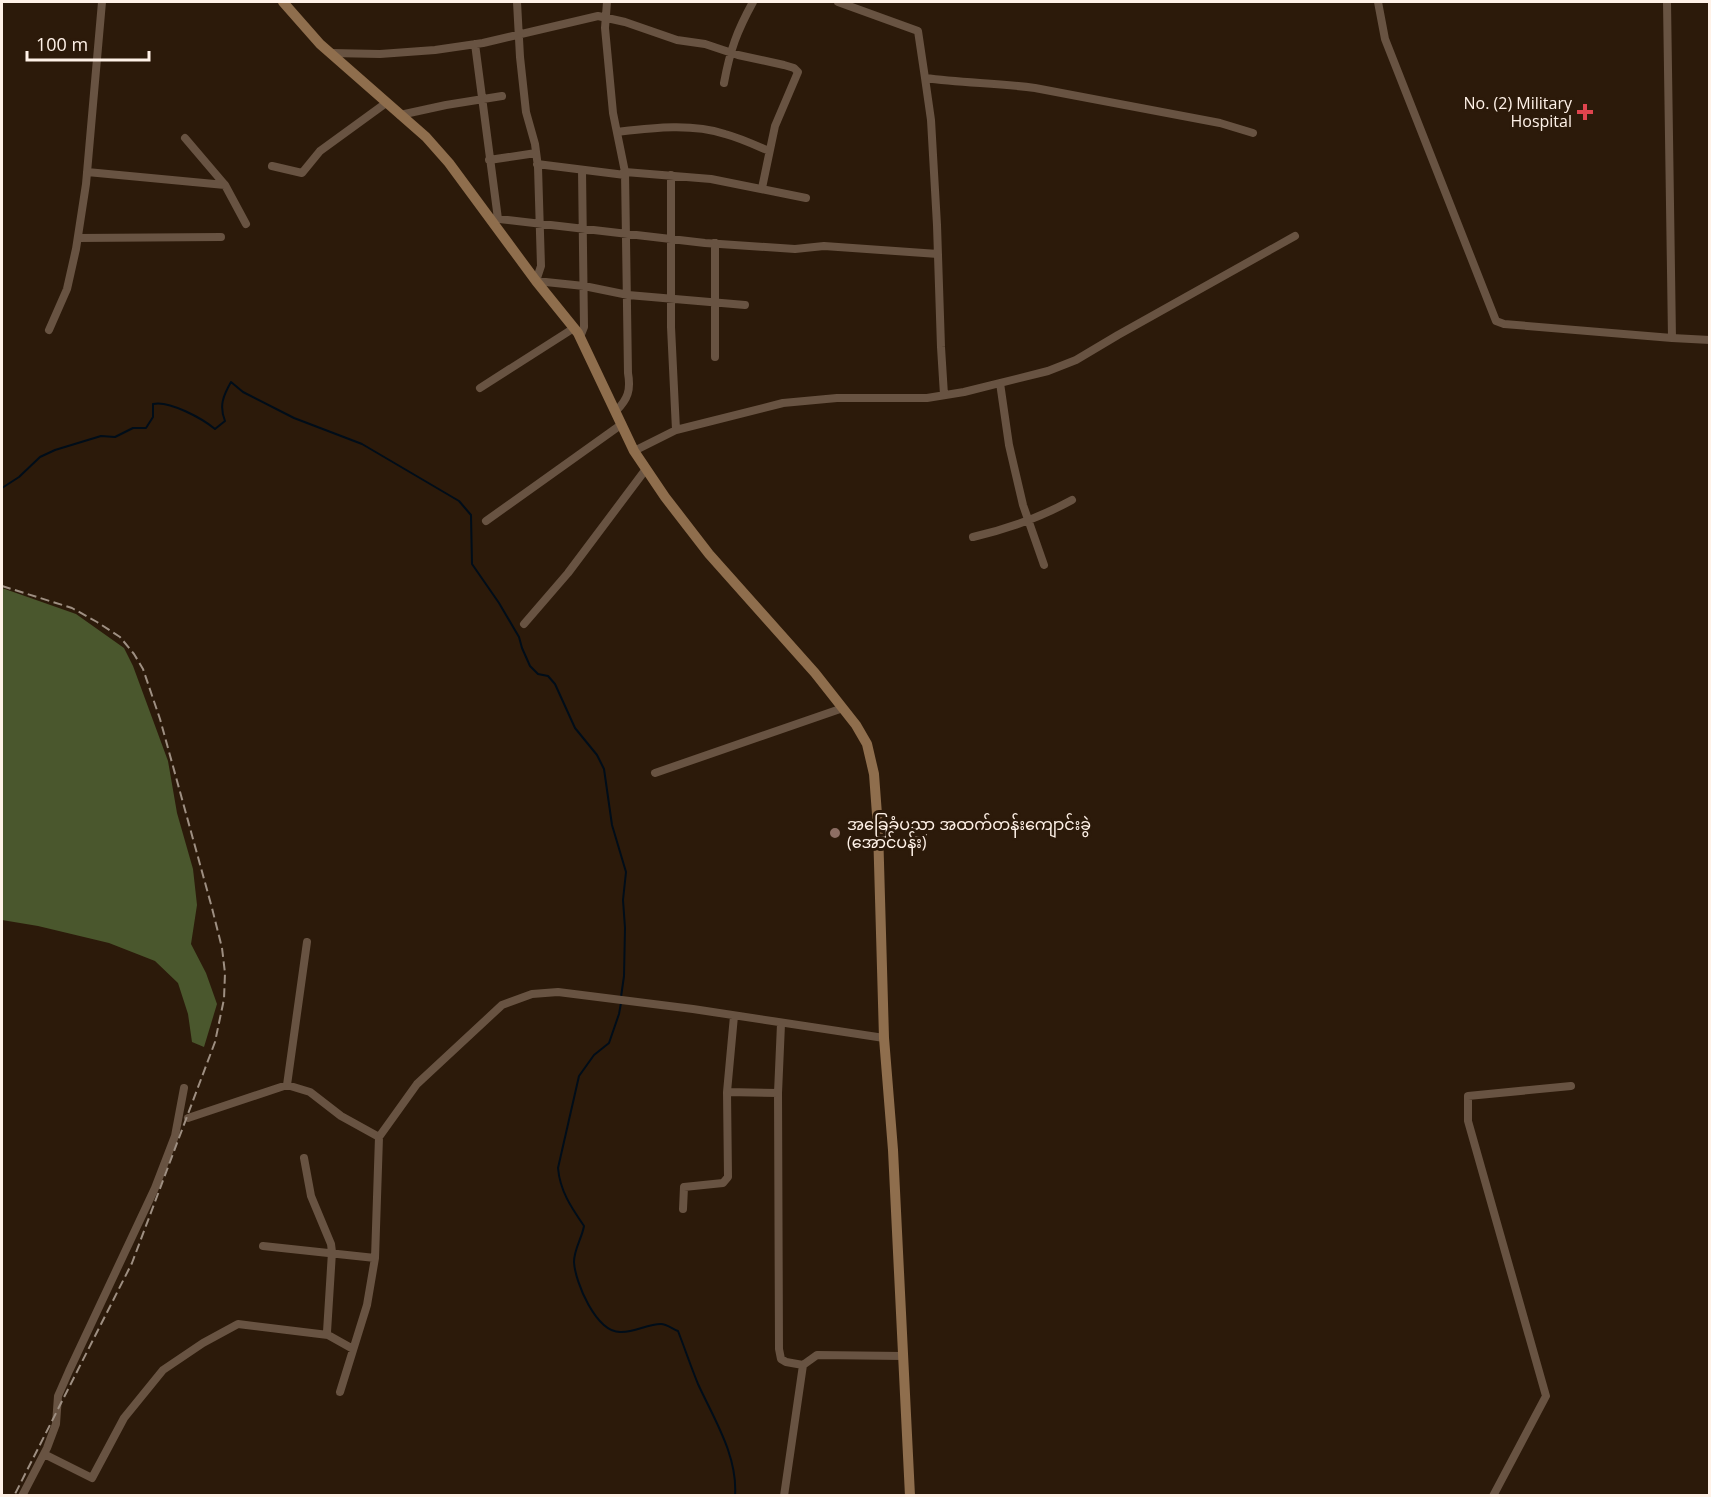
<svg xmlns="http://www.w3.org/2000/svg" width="1711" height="1497" font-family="'Open Sans','Noto Sans Myanmar',sans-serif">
<rect width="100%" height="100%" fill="#2c1a0a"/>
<path fill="#4a572d" d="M2 588 76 614 124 648 133 666 168 761 177 813 193 869 197 905 191 944 206 973 217 1004 204 1047 192 1042 188 1014 178 983 155 961 109 943 38 926 2 920Z"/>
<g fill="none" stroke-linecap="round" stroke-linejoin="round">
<path stroke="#000d19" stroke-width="2" d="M2 488 19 477 40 457 55 450 101 436 115 437 133 428H146L153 417V404C169 400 203 419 215 429L225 421C219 406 223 396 231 382L243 392 294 418 362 444 459 501 471 515 472 564 499 603 519 637 522 648 530 666 538 674 548 676 555 684 575 728 597 755 604 769 612 825 626 872 623 900 625 928 624 976 621 997
M621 1003 619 1014 609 1043 594 1055 579 1076 558 1168C560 1191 571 1207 584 1226 582 1238 574 1249 574 1262 575 1282 596 1332 620 1332 634 1333 647 1324 661 1324 666 1324 673 1329 678 1331 685 1349 691 1367 698 1384 714 1419 738 1456 735 1496"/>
<path stroke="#685342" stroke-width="8" d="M517 2 520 57 526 112 535 144 538 167 541 266 536 281 584 286 628 295 745 305
M607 2 605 28 613 113 625 172 628 373C631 390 628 399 616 411
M838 2 918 31 925 78C962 83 998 83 1035 88L1220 123 1253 133
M1378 2 1385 39 1496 321 1504 324 1672 338
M1667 2 1672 338 1710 340
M475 44 498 219
M331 53 380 54 435 50 483 43 598 16 625 22 677 40 705 44 738 55 784 65 794 68 798 72 775 126 762 188
M925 78 931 120 937 225 941 347 944 395
M724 83C730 50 737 31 753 2
M400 115 446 105 502 96
M617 132C652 128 691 123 725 134 740 138 755 145 769 151
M489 160 536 153
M537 164 625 175
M272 166 302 173 320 151 386 103
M87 172 225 185 185 138
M625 172 711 179 806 198
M671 175V327L676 430
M225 185 246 224
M491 218 705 243 795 249 824 246 938 254
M78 238 221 237
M715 243V357
M49 330 67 289 76 249 86 184 102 2
M580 337 584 327 582 170
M1000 383 1009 445 1023 505 1044 565
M480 388 574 328
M634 451 676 430 783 403 837 398H927L964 392 1048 371 1076 360 1118 335 1295 236
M486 521 622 424
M973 537C1008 529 1041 517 1072 500
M524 624 568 573 646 469
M655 773 843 708
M781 1024 778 1093 779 1349 781 1359 786 1362 803 1365
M287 1085 307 942
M727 1092 778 1093
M188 1118 287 1085 310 1092 341 1116 379 1137
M304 1158 311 1196 331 1244 332 1252 327 1332 328 1335 353 1349
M683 1209 684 1187 723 1183 728 1177 727 1092 734 1016
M263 1246 375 1258
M340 1392 367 1305 375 1258 379 1137 417 1084 502 1005 532 994 558 992 693 1009 884 1038
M44 1454 92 1478 124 1418 163 1370 203 1343 238 1324 328 1335
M22 1496 47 1448 56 1424 58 1396 69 1371 155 1188 175 1136 184 1088
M784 1496 803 1365 817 1355 903 1356
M1493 1496 1546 1396 1468 1121V1096L1571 1086"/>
<path stroke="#8f6e4d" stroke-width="10" d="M283 2 320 44 426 137 449 163 536 281 578 333 634 451 665 497 709 554 815 673 856 725 867 744 874 774 878 828 884 1038 893 1150 910 1496"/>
<path stroke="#9e8f82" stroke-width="2" stroke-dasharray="9 4.5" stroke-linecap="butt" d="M2 586 72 608 97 622 120 637 134 654 143 669 160 719 212 908 222 948 225 973 224 999 215 1042 132 1263 14 1496"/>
</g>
<path fill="#e0444e" stroke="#2c1a0a" stroke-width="2" d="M1582 103h6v6h6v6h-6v6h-6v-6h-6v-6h6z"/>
<circle fill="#8d6e63" stroke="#2c1a0a" stroke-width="2" cx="835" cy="833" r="6"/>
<g text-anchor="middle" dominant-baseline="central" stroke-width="6" stroke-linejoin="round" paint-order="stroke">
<g font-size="16" fill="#fff2e8" stroke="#2c1a0a" text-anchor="end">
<text x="1572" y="103">No. (2) Military<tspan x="1572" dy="18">Hospital</tspan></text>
<text x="847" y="824" text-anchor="start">အခြေခံပညာ အထက်တန်းကျောင်းခွဲ<tspan x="847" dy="18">(အောင်ပန်း)</tspan></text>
</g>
</g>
<rect width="1711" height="1497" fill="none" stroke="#fff2e8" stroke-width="6"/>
<path d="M27 51v9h122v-9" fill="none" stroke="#fff2e8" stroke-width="3"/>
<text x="36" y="51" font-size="18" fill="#fff2e8" stroke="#2c1a0a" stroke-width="4.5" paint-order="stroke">100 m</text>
</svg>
